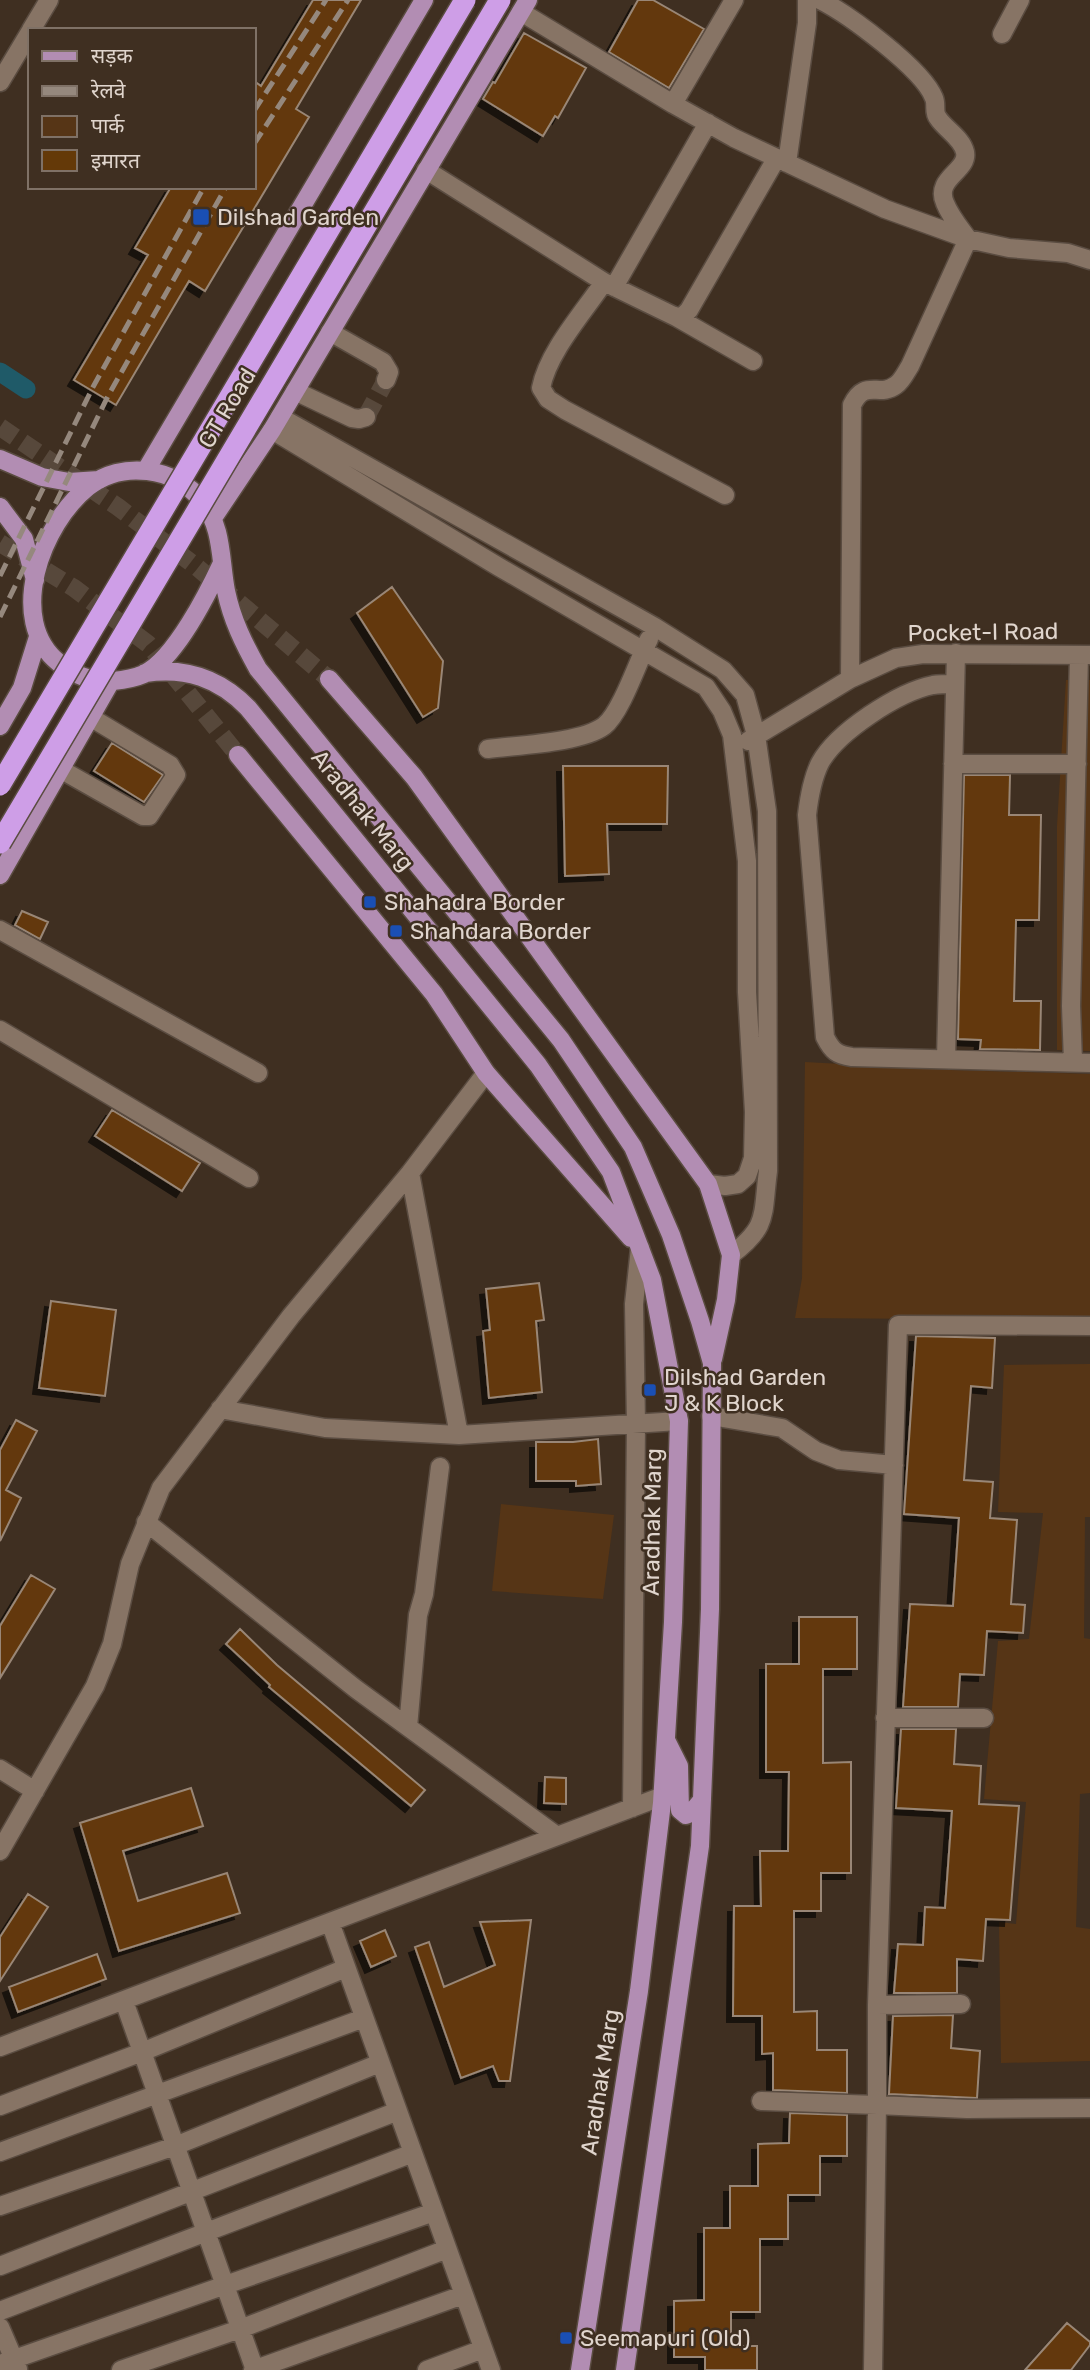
<svg xmlns="http://www.w3.org/2000/svg" width="1090" height="2370" font-family="Rubik,'Noto Sans Devanagari',sans-serif">
<defs>
<filter id="shadow"><feDropShadow dx="-6" dy="6" stdDeviation="0" flood-color="#0009"/></filter>
</defs>
<rect width="100%" height="100%" fill="#3f2f21"/>
<path fill="#563516" d="M1066 680H1090V1051L1057 1050V826Z
M805 1062 951 1070 1090 1074V1320L795 1318 802 1278Z
M1090 1364V1517H1085L1084 1638 1090 1639V1793L1080 1794 1076 1927 1090 1929V2061L1001 2063 999 1922 1016 1924 1026 1802 984 1799 998 1641 1029 1639 1043 1513 998 1512 1004 1365Z
M501 1504 614 1515 603 1599 492 1591Z"/>
<g fill="none" stroke-linecap="round" stroke-linejoin="round">
<path stroke="#1f5a68" stroke-width="19" d="M0 372 26 389"/>
</g>
<path fill="#643908" stroke="#998676" stroke-width="2" filter="url(#shadow)" d="M313 0H361L296 109 309 117 205 291 189 281 116 405 74 380 148 255 135 248 171 187H254V81L261 86Z
M638 0H653L704 29 669 88 609 52Z
M524 33 586 68 558 118 555 116 543 136 483 99 493 82 495 83Z
M392 587 443 661 438 708 423 717 357 613Z
M112 743 163 775 144 802 94 771Z
M563 766H668L667 824H607L609 874 565 876Z
M964 775H1010L1009 815H1041L1039 920H1016L1014 1001H1041L1040 1050 980 1049 981 1040 958 1039Z
M22 911 48 922 40 939 15 925Z
M112 1110 200 1163 182 1191 95 1136Z
M539 1283 544 1320 536 1321 542 1392 489 1398 483 1331 490 1330 486 1289Z
M51 1301 116 1310 105 1396 39 1388Z
M916 1336 995 1338 992 1388 971 1386 964 1480 993 1482 990 1518 1017 1520 1011 1604 1025 1605 1023 1633 987 1631 984 1675 960 1674 958 1707H903L910 1604 953 1606 959 1518 904 1514Z
M16 1420 37 1431 6 1490 21 1498 0 1541V1450Z
M598 1439 601 1484 576 1486V1481H536V1442H573Z
M31 1575 55 1589 0 1678V1626Z
M799 1617H857V1669H823V1763L851 1762V1873H821V1911H794V2012L817 2011V2050H847V2093L773 2090V2053L762 2054V2016H733L734 1906H761L760 1851H788L789 1772H766V1664H799Z
M240 1629 277 1665 425 1790 411 1806 269 1687 270 1685 226 1644Z
M901 1729H956L954 1764 981 1766 979 1804 1019 1806 1010 1920 986 1919 983 1961 957 1959V1993H894L898 1944 923 1945 925 1907 945 1908 952 1811 896 1808Z
M545 1777 566 1778V1804L544 1803Z
M191 1788 203 1826 123 1851 138 1901 227 1873 240 1913 119 1951 80 1823Z
M28 1894 48 1907 0 1981V1937Z
M531 1920 510 2081H499L493 2066 461 2078 415 1947 429 1942 444 1987 495 1965 480 1922Z
M385 1930 396 1956 371 1967 360 1941Z
M97 1954 106 1979 18 2012 9 1987Z
M953 2015 951 2048 980 2051 977 2098 889 2094 893 2016Z
M790 2113 847 2115V2156H820V2195H788V2239H760V2312H731V2346H757V2370H705V2357H674V2301L704 2300V2228H730V2186H758V2144L789 2143Z
M1067 2323 1090 2342V2345L1071 2370H1025Z"/>
<g fill="none" stroke-linecap="round" stroke-linejoin="round">
<path stroke="#57483b" stroke-width="18" stroke-dasharray="18 9" stroke-linecap="butt" d="M366 417 386 380"/>
<path stroke="#57483b" stroke-width="18" stroke-dasharray="18 9" stroke-linecap="butt" d="M0 427 118 507 198 568 329 679
M0 543 74 588 148 644 238 755"/>
<defs>
<path id="minor" d="M820 0C848 14 923 69 934 98 937 105 933 112 938 118 945 129 962 138 965 152 969 171 934 178 945 203 950 216 960 228 968 239L910 366C906 372 902 381 896 385 879 398 865 378 852 405L850 679
M521 12 673 104 734 138 885 209 968 239 1009 248 1068 253 1090 260
M31 30 49 0
M1002 34 1020 0
M0 82 30 32
M673 104 734 0
M787 163 807 23V0
M426 170 604 282 676 317 683 316 689 310 776 159
M604 282C583 313 548 352 541 388L548 399 565 410 725 495
M614 287 708 123
M676 317 753 361
M330 332 383 362 389 372 386 380
M295 391 352 418 359 419 366 417
M280 417 655 627 723 670 745 695 756 735 767 811 768 1171C762 1216 769 1226 731 1255
M272 430 499 567 706 687 722 711 732 735 747 861V992L754 1112 753 1158 747 1176 738 1184 725 1186 708 1184
M955 684C948 684 940 684 933 685 898 692 837 732 820 763 812 779 809 798 807 815L825 1037C832 1051 837 1055 852 1057L1090 1063
M748 741 850 679 896 658 923 654 1090 655
M488 749C518 745 581 743 604 726 621 713 639 659 649 639
M953 764H1077
M60 769 143 816H149L176 775 170 765 90 717
M0 930 258 1073
M0 1030 249 1178
M946 1059 956 653
M1073 1062 1071 1006 1079 655
M410 1173 459 1435
M220 1409 325 1428 459 1435 679 1421
M711 1416 782 1428 816 1451 839 1460 894 1465
M146 1522 356 1689 557 1836
M885 1718H984
M408 1727 418 1615 424 1594 440 1467
M0 1769 35 1791
M632 1808 636 1424 634 1304 640 1248
M0 1851 95 1686 112 1644 130 1564 161 1488 291 1316 410 1173 486 1073
M330 1922 491 2370
M124 2001 255 2370
M961 2004 877 2005V2105L967 2109 1090 2108
M877 2005 898 1325 1090 1326
M0 2047 663 1796
M761 2101 877 2105 873 2370
M0 2106 142 2052 346 1968
M0 2152 364 2018
M0 2206 175 2146 380 2063
M0 2266 398 2111
M0 2311 413 2153
M0 2327 18 2369
M0 2364 434 2212
M121 2370 240 2329 447 2249
M253 2370 463 2295
M427 2370 483 2349"/>
<path id="major" d="M0 459 42 477 69 482 99 480
M146 470 424 0
M0 507 24 539 35 580
M213 518 272 430 528 0
M222 563C208 593 175 659 144 674 135 678 123 680 113 681 93 682 74 675 59 663 5 620 42 523 88 487 122 460 175 467 202 501 223 527 220 560 226 591 232 620 244 644 258 669L561 1040 633 1147 671 1235 700 1321 712 1363 710 1609 700 1846 625 2370
M145 673C186 667 219 678 248 708L538 1065 611 1172 652 1280 679 1421 673 1622 662 1803 639 1991 580 2370
M329 679 414 777 708 1184 731 1255 726 1300 713 1359
M0 726 22 688 38 637
M238 755 434 994 486 1073 631 1238
M0 875 111 681
M667 1742 679 1766 680 1810 686 1815 691 1813 702 1800"/>
</defs>
<use href="#minor" stroke="#5a4c41" stroke-width="21"/>
<use href="#major" stroke="#5a4c41" stroke-width="21"/>
<use href="#minor" stroke="#877465" stroke-width="18"/>
<use href="#major" stroke="#b28db3" stroke-width="18"/>
<path stroke="#95887d" stroke-width="5" stroke-dasharray="14 7" stroke-linecap="butt" d="M254 111 326 0
M254 144 348 0
M0 576 93 387 204 187
M0 617 108 396 226 187"/>
<defs>
<path id="highway-bridge" d="M0 785 465 0
M0 843 500 0"/>
</defs>
<use href="#highway-bridge" stroke="#5a4c41" stroke-width="24" stroke-linecap="butt"/>
<use href="#highway-bridge" stroke="#ce9ee7" stroke-width="21"/>
</g>
<g fill="#1a4fb4" stroke="#3f2f21" stroke-width="2.5">
<rect x="192" y="208" width="18" height="18" rx="3.5"/>
<rect x="363" y="895" width="14" height="14" rx="3.5"/>
<rect x="389" y="924" width="14" height="14" rx="3.5"/>
<rect x="643" y="1383" width="14" height="14" rx="3.5"/>
<rect x="559" y="2331" width="14" height="14" rx="3.5"/>
</g>
<g text-anchor="middle" dominant-baseline="central" stroke-width="5" stroke-linejoin="round" paint-order="stroke">
<g font-size="23" fill="#e0d5cd" stroke="#3f2f21" text-anchor="start">
<text x="217" y="217">Dilshad Garden</text>
<text x="384" y="902">Shahadra Border</text>
<text x="410" y="931">Shahdara Border</text>
<text x="664" y="1377">Dilshad Garden<tspan x="664" dy="26">J &amp; K Block</tspan></text>
<text x="580" y="2338">Seemapuri (Old)</text>
</g>
<g font-size="23" fill="#e0d5cd" stroke="#3f2f21">
<text transform="translate(227 408) rotate(-59)">GT Road</text>
<text transform="translate(983 632) rotate(-1)">Pocket-I Road</text>
<text transform="translate(363 810) rotate(51)">Aradhak Marg</text>
<text transform="translate(652 1522) rotate(-89)">Aradhak Marg</text>
<text transform="translate(600 2082) rotate(-81)">Aradhak Marg</text>
</g>
</g>
<rect x="28" y="28" width="228" height="161" fill="#3f2f21" stroke="#7f7166" stroke-width="2"/>
<rect x="42" y="51" width="35" height="10" fill="#b28db3" stroke="#7f7166" stroke-width="2"/>
<text x="91" y="63" font-size="21" fill="#e0d5cd">सड़क</text>
<rect x="42" y="86" width="35" height="10" fill="#95887d" stroke="#7f7166" stroke-width="2"/>
<text x="91" y="98" font-size="21" fill="#e0d5cd">रेलवे</text>
<rect x="42" y="116" width="35" height="21" fill="#563516" stroke="#7f7166" stroke-width="2"/>
<text x="91" y="133" font-size="21" fill="#e0d5cd">पार्क</text>
<rect x="42" y="150" width="35" height="21" fill="#643908" stroke="#7f7166" stroke-width="2"/>
<text x="91" y="168" font-size="21" fill="#e0d5cd">इमारत</text>
</svg>
